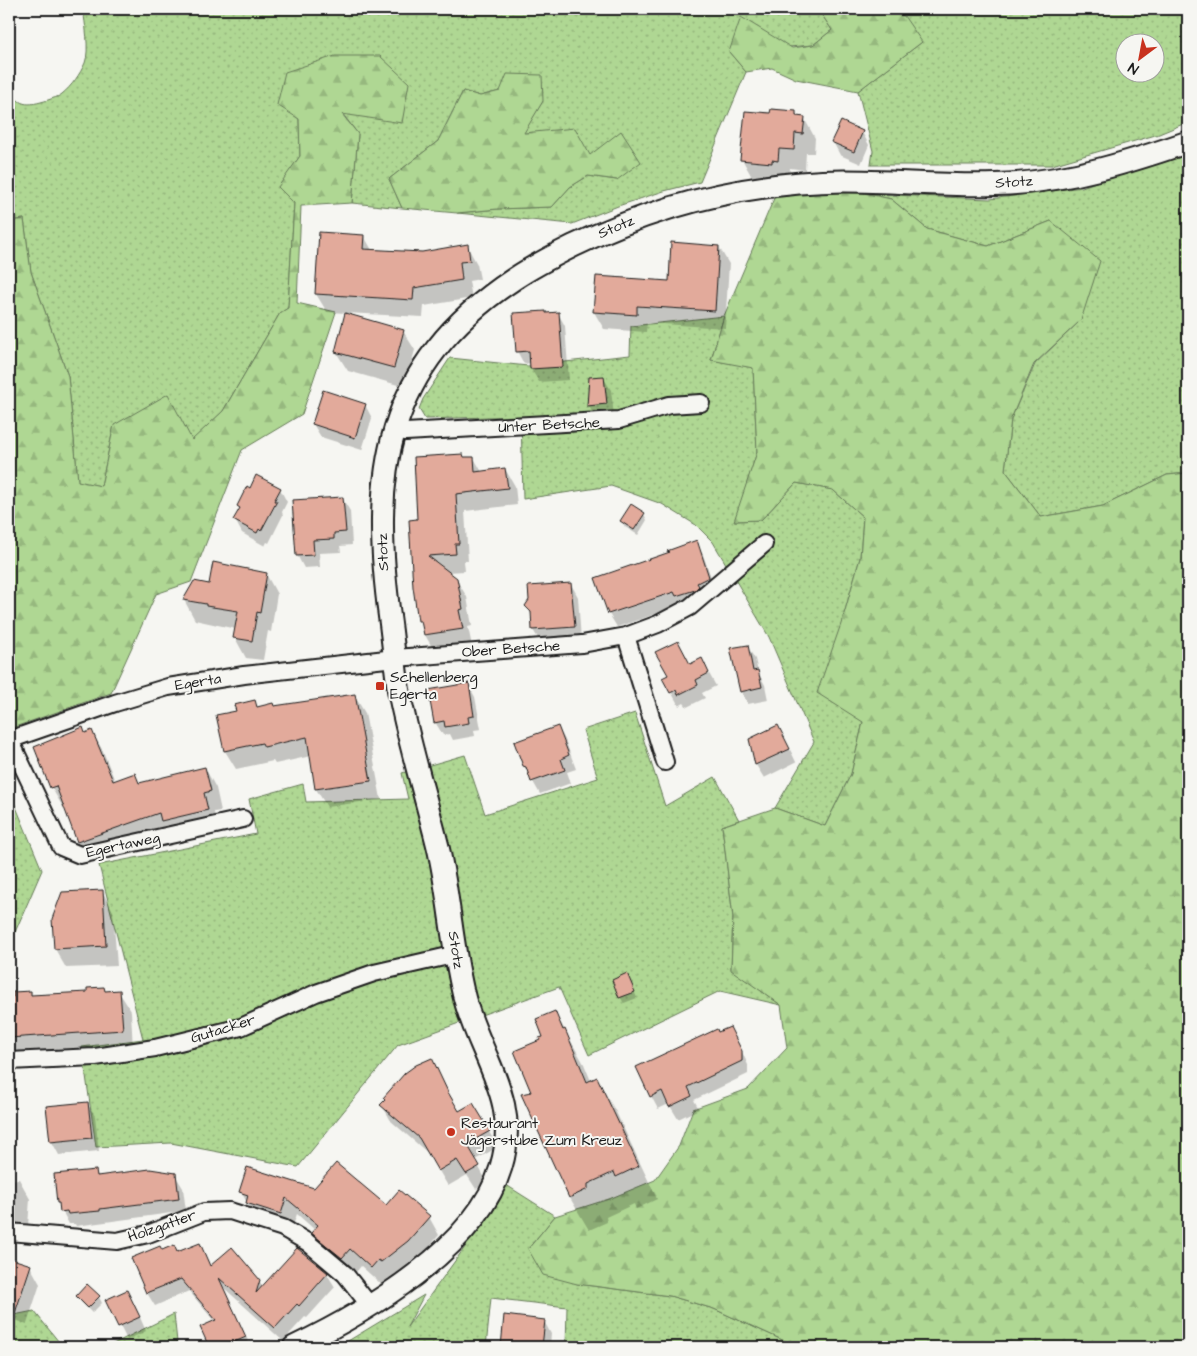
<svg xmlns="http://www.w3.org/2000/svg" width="1197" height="1356" font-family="'Architects Daughter',sans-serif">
<defs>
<pattern id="grass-dots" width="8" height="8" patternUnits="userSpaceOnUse" patternTransform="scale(1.25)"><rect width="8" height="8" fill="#afd793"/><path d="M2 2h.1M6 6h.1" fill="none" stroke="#96b87e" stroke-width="1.8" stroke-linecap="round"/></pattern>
<pattern id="forest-firs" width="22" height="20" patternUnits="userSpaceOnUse" patternTransform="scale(1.25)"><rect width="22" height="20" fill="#afd793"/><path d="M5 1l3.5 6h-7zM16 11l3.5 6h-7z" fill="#96b87e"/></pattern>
</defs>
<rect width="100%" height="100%" fill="#f6f6f2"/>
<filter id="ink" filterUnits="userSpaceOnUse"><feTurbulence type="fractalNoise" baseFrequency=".02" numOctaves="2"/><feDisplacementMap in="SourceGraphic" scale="10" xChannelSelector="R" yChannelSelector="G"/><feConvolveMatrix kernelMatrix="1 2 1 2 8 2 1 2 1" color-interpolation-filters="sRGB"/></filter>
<g filter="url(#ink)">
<path fill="url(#grass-dots)" stroke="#667a58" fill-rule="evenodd" d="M83 9H818L832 30 813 45 729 52 746 72 700 182 664 191 618 206 572 224 457 213 498 209 552 207 570 187 588 176 617 180 589 155 523 133 543 101 500 91 480 96 463 91 438 141 389 179 402 208 352 203 358 134 342 113 409 83 299 119 300 156 279 187 294 203 288 308 280 313 223 411 192 441 114 425 101 486 78 482 68 376 31 272 24 219 9 221V85C17 108 28 106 48 100 53 98 59 97 62 94 72 86 80 74 85 63 90 50 85 23 83 9Z
M875 9H1188V122L1159 134 1052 165H871L873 151 858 91 922 42ZM1124 42H1154V72H1124Z
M1188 149V473L1167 475 1103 506 1041 517 1005 470 1011 419 1035 364 1081 320 1051 221 988 246 927 229 891 199 867 194 990 199 1082 187Z
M724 316 711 360 753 367 757 452 735 521 761 520 796 483 833 490 863 517 860 558 842 621 863 722 851 774 825 826 775 808 814 742 769 637 713 542 696 525 662 504 611 486 523 499 521 416 425 419 419 409 423 399 450 358 528 366 630 355 631 326Z
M635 713 665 806 715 777 739 820 722 826 733 917 731 969 781 1005 720 991 589 1055 559 987 398 1045 298 1167 171 1143 96 1147 82 1047 143 1039 99 865 256 834 249 799 303 784 306 802 408 799 402 773 465 755 485 814 598 778 583 730Z
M9 790 42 870 9 946Z
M503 1183 555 1216 528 1249 577 1284 670 1296 714 1309 798 1347H566L567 1307 491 1298 486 1347H338L424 1295 407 1327 492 1210Z
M34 1311 63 1347H9V1316Z
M174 1314 177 1342 165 1347H107Z"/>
<path fill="url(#forest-firs)" stroke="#667a58" d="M818 9H875L904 16 922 42 858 91 796 79 772 68 746 72 729 52 741 17 792 48 813 45 832 30Z
M335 56H380L409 83 402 123 342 114 358 134 352 203 301 206 297 303 336 312 302 414 242 450 191 582 156 594 111 693 9 729V221L24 219 31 272 68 376 78 481 101 486 114 425 168 394 192 440 223 411 280 313 288 308 294 203 278 187 300 156 299 119 277 105 285 72Z
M507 74 542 75 543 101 524 133 575 128 590 155 621 131 641 162 617 180 588 176 570 187 552 207 498 209 457 213 402 208 389 179 438 141 463 91 480 96 500 91Z
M841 188 891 199 927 229 988 246 1051 221 1100 261 1081 320 1034 364 1011 419 1005 470 1041 517 1103 506 1167 475 1188 473V1347H798L714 1309 670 1296 577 1284 543 1275 528 1249 555 1216 609 1199 655 1180 679 1146 693 1109 748 1089 787 1048 781 1005 731 970 733 917 722 826 775 808 825 826 851 774 863 722 817 693 842 621 860 558 863 517 833 490 796 483 761 520 734 521 757 452 753 368 711 360 724 316 775 196Z"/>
<path fill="#0003" d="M796 113 798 117 804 118 815 138 814 153H806L805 170 790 168 789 180 753 179 742 159 771 115Z
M862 132 869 145 861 164 840 155 833 142Z
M364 236 372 250 422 253 467 246 477 264 480 279 469 281 472 298 424 306 423 317 327 312 316 294Z
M719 247 729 264 725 328 647 323 646 332 604 329 594 312 670 282Z
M546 312 547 314 558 313 565 326 569 380 539 382 531 369V363L524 364 517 351Z
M403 331 415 350 405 387 348 371 336 352Z
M603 377 611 390 614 416 596 418 588 405Z
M365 405 372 418 362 450 321 437 313 424Z
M474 458 482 472 505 469 515 486 517 505 465 511 468 561H464L465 571 447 572 456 579 467 597 472 626 468 627 472 646 435 652 425 635 424 628 420 621 418 520 465 459Z
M280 489 287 502 282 512 283 515 269 543 267 542 265 546 242 533 235 520 240 510 238 506 250 490Z
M342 498 350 511 352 545 340 546 341 552 319 553 320 567 304 568 297 555Z
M644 514 647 520 638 535 625 527 622 521Z
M696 542 703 555 716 591 682 605 617 627 609 614 597 579 670 554 669 551Z
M266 574 277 594 271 632 268 631 263 660 246 658 235 638 236 629 195 620 184 600 210 585Z
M571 584 578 597 581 640 541 643 533 630 532 616 527 606Z
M747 646 755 659 758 672 765 685 768 700 748 704 741 691Z
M701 659 716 686 702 693 705 698 687 707 684 703 679 706 664 679Z
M468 684 475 697 481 729 474 730 475 736 453 740 450 734 443 735 435 722Z
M354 695 365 713 381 799 327 807 316 789 311 756 275 764 273 761 236 769 225 751 237 712 254 702 258 708H274Z
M558 727 565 740 576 769 567 772 571 783 540 794 524 766Z
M92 732 103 751 115 781 135 775 140 784 205 768 216 788 221 811 214 812 218 830 169 833 89 861 78 842 65 806 63 807 51 787 85 734Z
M751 739H785L796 762 764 778 756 765Z
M102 891 113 911 117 966 66 968 55 949Z
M630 981 637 998 624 1003 620 997Z
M104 989 106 992H119L131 1011 133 1050 9 1058V999L30 993 32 996 88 994Z
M555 1013 584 1064 591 1081 597 1079 616 1112 657 1199 636 1209 634 1204 606 1217 607 1222 589 1230 570 1198 522 1095 532 1093 541 1041 545 1037Z
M718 1034 737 1041 748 1065V1074L694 1100 699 1109 678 1119 669 1104 658 1109 651 1096Z
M432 1060 459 1113 473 1105 498 1147 475 1160 487 1182 476 1189 467 1175 448 1186 429 1154 391 1121 382 1105Z
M87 1103 95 1116 99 1151 59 1155 52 1142Z
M95 1171 99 1177 175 1175 183 1188 186 1211 76 1226 75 1224H69L58 1203Z
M19 1179 30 1199 28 1226 9 1225V1180Z
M315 1190 429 1217 439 1235 418 1260 392 1280 389 1278 382 1285 361 1266 353 1276 323 1251 312 1233 315 1230 297 1214 291 1232 258 1221 241 1192Z
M200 1245 211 1267 259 1281 263 1287 297 1250 327 1274 335 1287 307 1318 305 1317 283 1341 223 1287 251 1347H210L201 1328 215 1322 189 1291 155 1306 147 1293 133 1259 162 1251 177 1254Z
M9 1259 30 1266 40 1284 27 1324 9 1318Z
M77 1296 99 1297 102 1303 92 1313 81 1302Z
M107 1300 134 1304 146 1331 127 1340Z
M505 1316 544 1321 551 1334 550 1347H502Z"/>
<path fill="#e2aa9b" stroke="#1c1c1c" d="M771 109 796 111V116L805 117 803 134 795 133 794 150 779 149 778 161 772 160V163L740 160 745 111 770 113Z
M841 121 863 131 854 152 831 142Z
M319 232 364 235 363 249 422 252 468 244 470 261 460 262 462 280 414 288 413 300 315 294Z
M671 242 719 246 715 311 637 306V315L593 312 596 276 669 281Z
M546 311V313L559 312 563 367 530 369 529 351 516 352 513 313Z
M345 313 404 330 394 368 335 352Z
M604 376 607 404 587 406 589 377Z
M323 390 366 404 355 438 312 424Z
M463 454 464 457H474L475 472 505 468 508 488 456 494 459 544H455L456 554 428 556 457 578 463 609 459 610 463 629 424 635 421 621H418L413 587 409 520 417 519 414 457Z
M256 475 281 488 274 501H277L261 531 259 529 257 533 233 520 240 508 237 506 247 486 250 488Z
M343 497 346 532 334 533V539L313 540 314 555 296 556 292 500Z
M631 504 645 513 634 530 620 521Z
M697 540 709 577 697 583 699 586 695 590 676 596 674 592 608 614 595 578 670 552 667 551Z
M213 562 267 573 260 613 257 612 252 641 233 638 238 611 206 606V604L183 600 194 581 209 584Z
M571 583 575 627 532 630 531 612 525 606 529 600 528 586Z
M678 641 690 664 702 658 709 673 696 680 698 685 678 695 676 690 670 693 662 678 668 675 655 652Z
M748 645 753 671 758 670 762 687 740 692 730 648Z
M469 683 474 716 468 717 469 723 445 727 444 721 434 723 428 690Z
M355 694 371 781 315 789 307 737 264 747 262 743 224 751 216 715 236 711 234 705 255 700 257 707 273 703 274 706Z
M778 725 790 749 755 765 749 739Z
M558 726 569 755 561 759 565 770 531 782 526 767 523 766 514 742Z
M83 727 85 733 92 730 113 781 135 773 139 783 205 767 211 791 204 793 208 810 161 821 159 813 77 842 56 786 50 788 34 747Z
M103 890 106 946 54 949 52 919 62 892Z
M627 973 635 992 619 998 612 980Z
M104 987 105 991 120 990 123 1030 9 1038V998L13 997V992L31 991V995L87 992V988Z
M555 1011 563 1030 565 1029 587 1082 597 1077 639 1166 616 1177 614 1172 588 1184V1189L569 1198 521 1094 531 1092 514 1051 540 1040 539 1038 543 1037 536 1019Z
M730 1027 742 1051V1061L688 1087 692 1096 669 1107 662 1091 650 1097 636 1067 717 1029 718 1032Z
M432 1058 449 1094 459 1111 473 1103 490 1131 467 1144 480 1166 466 1174 457 1160 438 1171 419 1138 380 1105 385 1100 383 1098 405 1073 416 1065Z
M88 1102 92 1138 50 1142 46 1106Z
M336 1163 386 1205 399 1190 430 1216 408 1241 381 1262 378 1260 371 1268 350 1249 342 1258 311 1233 318 1225 286 1198 281 1214 246 1203 248 1195 239 1192 247 1167 314 1188Z
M150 1169 176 1173 179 1199 100 1209V1211L68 1214 67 1211 60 1212 59 1203H57L54 1174 96 1170 97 1176Z
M200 1243 210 1266 232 1247 260 1280 256 1293 297 1248 328 1273 299 1306 297 1304 275 1328 219 1278 246 1337 223 1347H209L200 1327 216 1320 181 1279 146 1293 131 1258 160 1246 162 1250 174 1245 177 1252Z
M9 1258 31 1265 12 1322 9 1321Z
M87 1284 100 1296 88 1308 76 1296Z
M127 1290 140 1317 118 1327 105 1300Z
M504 1315 545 1320 542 1347H501Z"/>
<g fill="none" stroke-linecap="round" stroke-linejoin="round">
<defs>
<path id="minor" d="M394 430 406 432 619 420 669 405 701 403
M626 636 665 762
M9 740 115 703 168 687 244 675 395 658 582 644 626 636 658 624 690 607 764 544
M10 740 61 847 80 855 243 819
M9 1061 95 1057 155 1048 241 1027 316 993 374 973 457 954
M9 1232 117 1241 148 1234 204 1212 230 1211 283 1228 307 1242 345 1274 371 1307"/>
<path id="tertiary" d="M294 1347C365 1313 477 1248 501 1167 521 1101 481 1059 465 1000 452 951 450 898 438 847 425 794 408 741 398 687 395 665 393 642 390 620 370 475 383 366 514 279 533 266 553 256 573 246 658 205 750 182 844 181 900 181 954 187 1009 184 1072 180 1130 162 1188 142"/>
</defs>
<use href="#minor" stroke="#1c1c1c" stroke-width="20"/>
<use href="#tertiary" stroke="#1c1c1c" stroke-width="25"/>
<use href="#minor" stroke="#f6f6f2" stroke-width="16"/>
<use href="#tertiary" stroke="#f6f6f2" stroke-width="21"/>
</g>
</g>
<g fill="#c8321e" stroke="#f6f6f2" stroke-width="2">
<rect x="375" y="681" width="10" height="10" rx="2.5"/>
<circle cx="451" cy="1132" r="5"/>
</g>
<g text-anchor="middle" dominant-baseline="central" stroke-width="4" stroke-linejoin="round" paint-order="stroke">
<g font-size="15" fill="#1c1c1c" stroke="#f6f6f2">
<text transform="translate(1014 182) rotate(-4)">Stotz</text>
<text transform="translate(616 227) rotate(-23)">Stotz</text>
<text transform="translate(549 425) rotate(-3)">Unter Betsche</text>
<text transform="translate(383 552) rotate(-92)">Stotz</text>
<text transform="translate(511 649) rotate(-4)">Ober Betsche</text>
<text transform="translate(198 682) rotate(-9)">Egerta</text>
<text transform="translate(123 845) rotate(-12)">Egertaweg</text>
<text transform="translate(456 950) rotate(81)">Stotz</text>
<text transform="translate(223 1029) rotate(-17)">Gutacker</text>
<text transform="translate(162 1226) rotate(-19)">Holzgatter</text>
</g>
<g font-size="15" fill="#1c1c1c" stroke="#f6f6f2" text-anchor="start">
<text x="390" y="677">Schellenberg<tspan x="390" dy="17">Egerta</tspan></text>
<text x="461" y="1123">Restaurant<tspan x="461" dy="17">Jägerstube Zum Kreuz</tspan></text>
</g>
</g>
<rect width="1197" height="1356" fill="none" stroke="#f6f6f2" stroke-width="30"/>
<rect x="15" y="15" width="1167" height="1326" fill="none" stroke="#1c1c1c" stroke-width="2" filter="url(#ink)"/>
<g transform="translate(1140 58) rotate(212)"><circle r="24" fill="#f6f6f2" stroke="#9f9f9c"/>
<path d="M0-4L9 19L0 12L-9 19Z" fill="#c8321e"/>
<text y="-8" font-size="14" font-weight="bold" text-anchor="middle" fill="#1c1c1c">N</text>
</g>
</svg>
